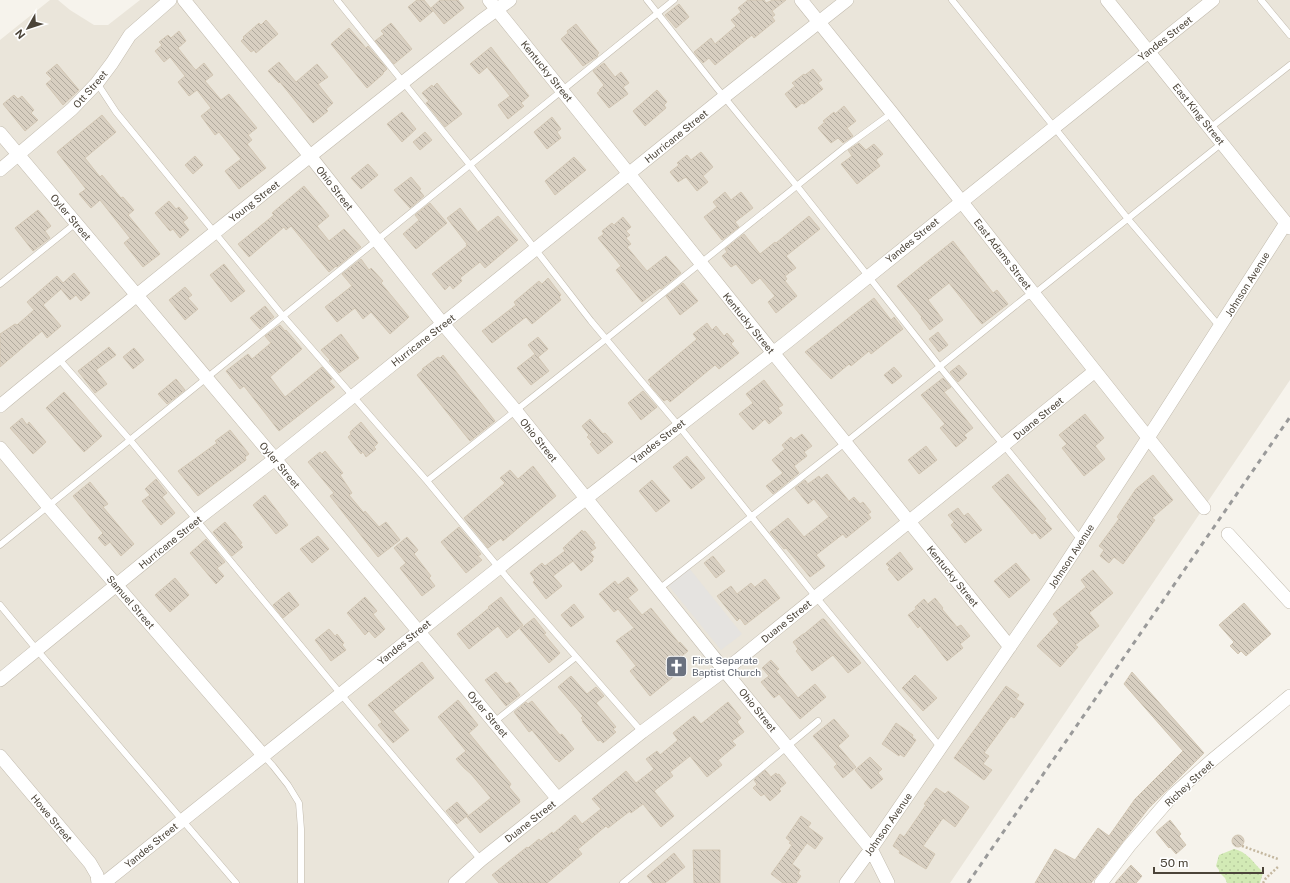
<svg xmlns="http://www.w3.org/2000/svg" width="1290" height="883" font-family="'Public Sans',sans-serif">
<defs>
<pattern id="grass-dots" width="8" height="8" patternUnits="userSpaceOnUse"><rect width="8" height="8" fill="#d2eab5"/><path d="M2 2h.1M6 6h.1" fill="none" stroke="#b6ca9c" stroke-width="1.8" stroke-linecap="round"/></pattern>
<pattern id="building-back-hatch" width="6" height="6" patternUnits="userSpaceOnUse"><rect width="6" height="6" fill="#d8cfc1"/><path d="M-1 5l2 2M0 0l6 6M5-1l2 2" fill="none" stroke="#b1aa9e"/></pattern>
</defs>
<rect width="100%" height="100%" fill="#f6f3ec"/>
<path fill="#eae5da" d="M50 0H58L70 10 94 25H108L140 0H1290V380L950 883H0V40Z"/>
<path fill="url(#grass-dots)" d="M1234 849C1246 851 1253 862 1261 870L1263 873 1260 883H1227L1225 878 1219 872V870L1216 866 1219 855Z"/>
<path fill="#e5e3e0" d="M689 568 742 634 721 650 668 585Z"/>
<path fill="url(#building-back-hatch)" stroke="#d3c7b4" d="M417 0H424L433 11 420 22 408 7Z
M440 0H458L464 8 444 24 431 8Z
M748 0H764L766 3 773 0H786L772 11 775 15 772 17 775 21 754 38 752 35 715 65 709 58 703 63 694 52 711 38 715 44 736 26 731 20 741 12 738 8Z
M679 4 689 17 676 28 665 15Z
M266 20 278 34 256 53 254 50 251 52 241 41 244 38 243 37 259 23 261 25Z
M391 23 412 49 394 64 375 41 384 34 381 31Z
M576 24 599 53 597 55 598 56 583 66 561 39 568 33 567 31Z
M349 28 366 48 368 46 387 69 383 73V74L367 88 331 44Z
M179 31 186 41 178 48 193 67 196 70 204 63 213 75 205 81 221 100 229 94 257 128 248 135 252 140 247 144 266 168 239 189 225 171 241 159 219 132 215 135 201 116 211 108 197 90 189 96 178 82 185 76 170 57 164 62 155 51 162 45 159 42 168 35 171 38Z
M491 47 529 96 521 103 524 106 508 119 498 105 510 96 487 67 479 74 470 64Z
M279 62 296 82 317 64 328 77 318 84 333 103 326 109 328 111 313 123 280 82 279 83 268 71Z
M604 63 615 77 621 72 629 83 623 87 628 94 609 108 597 93 600 91 599 90 604 85 593 71Z
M57 64 79 90 63 105 46 84 52 79 46 73Z
M813 69 822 80 818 83 823 89 804 104 802 103 796 108 785 94 795 86 792 83 804 74 805 75Z
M437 83 462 114 445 127 426 103 429 101 422 93 432 85 433 87Z
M657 90 667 102 664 105 666 108 645 126 633 111Z
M14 95 18 99 22 96 34 110 31 113 38 120 25 131 3 104Z
M844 106 856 121 847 128 853 136 843 143 838 138 831 143 818 128 825 122 823 121 834 112 835 114Z
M402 112 416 129 402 142 387 124Z
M102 115 116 132 85 158 100 177 102 175 121 198 123 197 134 210 128 215 160 254 143 267 124 243 130 238 100 200 91 208 79 194 86 189 57 152Z
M552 117 561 129 557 132 561 138 547 149 534 132Z
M425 132 432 140 420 150 413 142Z
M859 143 866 150 874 144 883 154 876 160 880 166 857 184 841 164 852 156 848 150Z
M701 152 713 167 703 176 708 182 697 191 686 177 678 182 670 172 679 165 677 163 687 155 691 160Z
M195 156 203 165 193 174 185 165Z
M574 157 586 170 555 195 545 181Z
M368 164 378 175 361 189 351 178Z
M411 177 421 189 419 190 424 196 410 208 394 190Z
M304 186 329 216 317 226 329 241 344 229 361 247 337 267 336 266 329 272 291 226 286 230 284 227 249 257 238 244 274 215 272 213Z
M725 192 731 200 741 192 753 208 735 222 739 227 722 240 704 217 717 207 713 202Z
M169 201 176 209 179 207 188 218 183 222 189 230 180 238 173 229 170 231 155 213Z
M430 203 447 223 416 249 403 234 419 220 415 215Z
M460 208 478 232 498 216 518 240 485 268 480 262 460 278 462 281 453 289 450 285 445 290 432 274 467 246 466 244H467L447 218Z
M38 210 51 226 45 231 50 238 33 251 15 228Z
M809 216 820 229 786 256 796 268 785 276 787 279 785 281 797 296 776 313 768 302 775 296 760 278 752 284 736 264 731 267 722 256 727 252 725 249 744 234 760 254 775 242 776 243Z
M623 217 631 227 626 231 630 235 626 238 631 244 627 247 647 271 666 256 681 273 661 289 660 288 642 302 616 270 621 266 598 238 604 234 602 231 612 223 614 225Z
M953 241 993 293 997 290 1008 304 982 324 949 283 928 300 943 320 930 330 921 318 922 317 897 286Z
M361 259 369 270 371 268 383 281 381 283 409 317 390 334 371 312 363 319 355 308 337 322 325 307 352 286 342 274Z
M224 264 245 291 231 302 210 275Z
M74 273 90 293 81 301 76 295 70 300 61 289 43 305 61 326 47 338 42 331 0 367V334L15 324 17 325 34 310 27 302 57 276 63 283Z
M548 278 561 295 559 297 561 300 532 324 526 317 492 343 482 331 516 305 514 302 539 281 542 284Z
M683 283 698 301 680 315 666 296Z
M185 287 192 295 188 298 198 309 185 320 169 300Z
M874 298 891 320 894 317 903 329 871 354 869 351 851 366 849 364 831 379 805 352Z
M265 306 274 317 260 329 250 318Z
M707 323 712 330 716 326 724 336 727 333 734 341 731 344 739 353 719 369 715 365 670 402 667 399 664 401 650 385 651 384 648 380 697 339 693 334Z
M280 325 285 331 286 330 302 349 270 377 285 397 322 367 332 379 329 381 335 387 279 431 244 386 240 389 226 371 248 354 252 359 271 343 265 336Z
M938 332 948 345 939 352 929 339Z
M341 334 359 358 339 373 329 361 330 360 321 350Z
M538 337 548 349 538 357 549 371 531 385 517 368 535 354 528 345Z
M109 347 116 355 96 370 107 384 95 393 78 371Z
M134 348 144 360 133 369 123 357Z
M443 355 495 421 470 441 417 375 423 370 422 369 438 357 440 358Z
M959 365 967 374 958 382 950 372Z
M894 367 902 376 892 384 884 375Z
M943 378 951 387 944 392 973 428 964 435 967 438 956 447 940 428 945 424 921 395Z
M176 379 185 390 167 404 158 394Z
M764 380 783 405 778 408 782 413 769 424 765 419 753 430 739 414 753 403 746 394Z
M643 391 657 407 641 420 628 403Z
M64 392 102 436 84 452 46 408Z
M1085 414 1104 438 1095 446 1105 459 1084 476 1062 448 1067 444 1059 435Z
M22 418 27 425 29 422 46 442 33 454 10 428Z
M590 419 603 434 605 433 613 442 598 454 590 444 592 442 587 437 589 435 582 426Z
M361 422 378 443 374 447 376 449 366 457 363 452 361 454 348 437 351 434 350 432Z
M230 430 249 454 245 457 246 460 198 496 178 471 217 443 215 441Z
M802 434 812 446 804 452 807 456 794 466 799 473 773 494 766 486 783 473 772 460 785 449 782 445 791 437 794 440Z
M926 446 937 460 919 474 908 460Z
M325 451 343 473 340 475 352 493 349 495 364 513 365 511 379 527 386 522 400 540 378 557 330 496 334 493 308 462 320 452 322 454Z
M687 456 705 478 691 489 673 467Z
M533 466 556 496 503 541 501 538 488 548 464 518 505 483 500 478 510 470 518 479Z
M827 474 849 501 854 497 860 504 863 502 871 512 868 514 871 518 846 538 843 534 816 555 825 566 810 577 786 548 784 549 770 532 788 518 804 537 829 517 814 499 808 504 795 488 805 480 808 484 819 476 821 479Z
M1008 474 1046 519 1044 520 1052 529 1040 539 1035 532 1032 534 992 487Z
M1153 475 1173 500 1152 518 1155 520 1123 564 1114 557 1109 563 1100 556 1104 550 1099 546 1119 519 1117 517 1136 489Z
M156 479 167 493 162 497 175 513 161 525 142 501 150 495 145 489Z
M652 480 670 501 656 512 639 491Z
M90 482 108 504 103 507 134 544 121 556 110 542 105 546 98 538 103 533 73 496Z
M265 495 288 525 276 534 253 505Z
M958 508 964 516 968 513 982 530 965 543 951 525 954 522 948 515Z
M225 522 242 543 240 544 243 547 232 556 213 532Z
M459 527 481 554 478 556 482 560 466 573 441 542Z
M582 530 583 532 585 531 595 543 593 544 596 548 590 552 594 557 592 559 593 561 581 571 573 561 553 576 562 586 546 599 533 582 535 580 530 573 542 563 545 566 565 551 563 548Z
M318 536 329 549 312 563 300 549Z
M407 537 418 550 414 554 431 576 429 578 435 586 422 596 400 568 406 563 394 548Z
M206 539 225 562 217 568 224 576 216 584 190 553Z
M900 552 913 569 898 581 888 569 890 568 886 564Z
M713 556 725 571 716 578 704 563Z
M1016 563 1030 580 1009 598 994 581Z
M1093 570 1113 593 1089 613 1099 626 1075 645 1078 647 1060 667 1037 646 1059 622 1053 614 1086 587 1081 580Z
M628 577 638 590 628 598 642 615 651 608 679 643 680 642 688 651 677 660 684 668 650 696 630 671 636 666 616 641 634 628 618 609 614 612 599 594 615 581 618 585Z
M175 578 189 595 170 612 155 595Z
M765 579 780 598 745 625 740 618 737 621 717 596 731 586 737 594 751 583 755 587Z
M289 592 299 605 283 618 273 605Z
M365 597 377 611 373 614 385 629 375 638 369 631 365 635 347 613Z
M501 597 523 625 507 638 498 626 469 649 457 634 489 608 488 607Z
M935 598 943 608 942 609 957 627 961 625 970 636 960 644 963 648 947 661 920 626 918 628 908 615 916 609 915 607 924 599 928 604Z
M1244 603 1271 634 1246 656 1241 651 1238 654 1230 646 1234 642 1219 625Z
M574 604 584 617 571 627 561 615Z
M534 618 546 633 544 634 560 653 549 663 520 629Z
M822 619H824L861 663 848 673 833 655 812 671 796 651 798 649 793 642 803 634H804Z
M329 629 335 636 337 634 344 643 342 645 346 650 331 661 315 640Z
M771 660 779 669 776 671 798 698 815 684 826 697 800 719 779 694 774 698 761 682 769 676 762 668Z
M422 662 434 678 393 711 409 730 393 743 378 725 382 722 368 705Z
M496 672 506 684 510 682 520 695 506 706 485 680Z
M1132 672 1204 753 1148 809 1091 883H1035L1055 849 1075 860 1098 828 1109 836 1135 799 1183 751 1124 684Z
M915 675 937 698 923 711 902 688Z
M571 676 587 694 596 687 604 696 596 703 616 727 613 729 616 732 603 743 600 740 598 741 582 721 583 720 581 718 583 716 558 687Z
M1006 686 1019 695 1016 699 1024 704 1014 718 1011 716 984 753 989 756 983 764 992 770 984 780 954 758Z
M458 700 478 725 469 733 511 784 509 787 520 800H519L520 802 480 833 467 817 491 798 471 774 464 768 456 759 466 751 438 717Z
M532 701 560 735 562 734 574 749 559 762 557 759 556 760 532 730 529 732 514 712 526 702 528 704Z
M728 702 741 718 737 722 744 732 732 741 736 745 718 760 722 765 707 777 690 756 670 772 673 776 654 791 674 816 661 827 643 804 631 813 630 811 608 828 606 826 578 849 582 854 547 883H499L492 875 527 847 528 848 539 839 541 841 552 832 553 834 575 815 582 824 601 809 592 799 626 771 636 783 654 769 646 759 657 751 660 755 678 740 673 733 694 716 701 724Z
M834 719 849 736 838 746 856 767 843 778 834 767 837 764 813 736Z
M896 723 913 735 912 737 916 740 904 757 900 754 899 756 882 744Z
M870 757 882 769 878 773 883 779 871 789 855 770Z
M765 770 771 777 776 773 777 775 779 774 786 783 779 789 781 791 770 801 764 794 761 796 753 788 757 784 754 780Z
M936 788 945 794 948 791 969 807 955 827 943 818 923 846 935 854 926 869 899 853 900 851 893 846 900 834 904 837 926 805 924 804Z
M457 802 468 815 457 824 446 811Z
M801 816 811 823 808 827 823 838 815 849 807 843 792 864 800 870 798 874 801 876 796 883H783L771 874 792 845 789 843 791 842 786 838Z
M1170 820 1181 834 1179 836 1186 845 1176 854 1170 847 1169 848 1156 832Z
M1232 841a6 6 0 1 1 12 0a6 6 0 1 1-12 0Z
M693 850H720V883H694Z
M674 853 685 867 665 883H653L647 876Z
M1131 865 1142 876 1136 883H1115Z"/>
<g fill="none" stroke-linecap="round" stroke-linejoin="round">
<defs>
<path id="lane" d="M337 0 470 165 591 321 678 425 816 597 941 748
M647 0 716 87 797 186 940 367 1081 540
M952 0 1128 219 1220 327
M1261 0 1290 35
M97 83 116 112 283 316 427 481 606 339 844 148 892 113
M1210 128 1290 65
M0 284 76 223
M58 358 130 440 350 705 481 860
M427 481 509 580 642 732
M0 545 674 0
M659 589 845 443 1026 297 1034 294 1049 282 1222 143
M0 605 37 650 236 883
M494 722 576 657
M263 755 273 766 288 785 299 803 301 829V883
M623 883 818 721"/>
<path id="street" d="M184 0 310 156 443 324 516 411 724 670 871 849 888 883
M489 0 1010 647
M801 0 892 113 1034 294 1204 508
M1107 0 1290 228
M0 133 275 459 558 799
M0 170 72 109 97 83 112 63 130 35 170 0
M0 406C45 368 92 332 137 295 251 203 366 111 481 21L510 0
M0 448 48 506 263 755
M1228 534 1290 602
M0 680 196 520 275 459 724 97 847 0
M0 756 90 863 97 875 98 883
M104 883 575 507 787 342 1213 0
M455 883 481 860 642 732 738 660 1095 371
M846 883 871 849 1046 594 1159 421 1286 223
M1101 883 1129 846 1173 795 1210 762 1290 696"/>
</defs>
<use href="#lane" stroke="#c2bbae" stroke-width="7"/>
<use href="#street" stroke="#c2bbae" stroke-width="14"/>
<path stroke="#c4b79f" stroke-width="2.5" stroke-dasharray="2 2" stroke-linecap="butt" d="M1242 846 1278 859
M1263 883 1266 878 1279 866"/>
<use href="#lane" stroke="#fff" stroke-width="6"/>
<use href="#street" stroke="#fff" stroke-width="13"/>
<path stroke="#9a9a9a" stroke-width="3" stroke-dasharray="5 5" stroke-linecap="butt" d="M968 883 1290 417"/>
</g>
<defs>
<symbol id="church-square" viewBox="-11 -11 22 22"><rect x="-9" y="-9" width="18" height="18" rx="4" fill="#6b7280" stroke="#fff"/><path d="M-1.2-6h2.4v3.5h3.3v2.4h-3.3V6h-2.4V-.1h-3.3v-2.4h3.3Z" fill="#fff"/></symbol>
</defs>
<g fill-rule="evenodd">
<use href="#church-square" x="664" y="654" width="25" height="25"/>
</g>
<g text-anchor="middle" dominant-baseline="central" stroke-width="3" stroke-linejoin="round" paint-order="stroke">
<g font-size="10" fill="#4b4439" stroke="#fff">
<text transform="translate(1165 38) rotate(-38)">Yandes Street</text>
<text transform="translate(547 71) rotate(51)">Kentucky Street</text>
<text transform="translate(90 89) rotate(-49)">Ott Street</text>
<text transform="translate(1199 114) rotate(51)">East King Street</text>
<text transform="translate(676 136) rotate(-39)">Hurricane Street</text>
<text transform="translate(335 188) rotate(52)">Ohio Street</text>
<text transform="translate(254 201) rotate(-38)">Young Street</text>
<text transform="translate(71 217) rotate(50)">Oyler Street</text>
<text transform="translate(912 240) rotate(-39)">Yandes Street</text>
<text transform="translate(1003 254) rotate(52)">East Adams Street</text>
<text transform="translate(1247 284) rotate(-58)">Johnson Avenue</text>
<text transform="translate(749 323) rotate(51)">Kentucky Street</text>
<text transform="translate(423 340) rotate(-38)">Hurricane Street</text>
<text transform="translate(1038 418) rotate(-39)">Duane Street</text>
<text transform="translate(539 440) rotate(51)">Ohio Street</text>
<text transform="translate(658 441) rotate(-38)">Yandes Street</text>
<text transform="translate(280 465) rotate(50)">Oyler Street</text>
<text transform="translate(170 542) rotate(-39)">Hurricane Street</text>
<text transform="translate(1071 556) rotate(-57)">Johnson Avenue</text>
<text transform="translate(953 576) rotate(51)">Kentucky Street</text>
<text transform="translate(131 602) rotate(49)">Samuel Street</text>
<text transform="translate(786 621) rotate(-39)">Duane Street</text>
<text transform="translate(404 642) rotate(-39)">Yandes Street</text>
<text transform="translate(758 710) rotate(51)">Ohio Street</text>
<text transform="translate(488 714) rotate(50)">Oyler Street</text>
<text transform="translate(1189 783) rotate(-43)">Richey Street</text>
<text transform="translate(52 818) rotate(50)">Howe Street</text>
<text transform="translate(530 821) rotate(-38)">Duane Street</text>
<text transform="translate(888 824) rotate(-55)">Johnson Avenue</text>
<text transform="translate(151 845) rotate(-39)">Yandes Street</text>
</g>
<g font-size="10" fill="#5b616d" stroke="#fff" text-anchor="start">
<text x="692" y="660">First Separate<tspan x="692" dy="12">Baptist Church</tspan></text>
</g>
</g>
<g transform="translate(28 28) rotate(231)" stroke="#ffffff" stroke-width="3" paint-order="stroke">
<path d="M0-3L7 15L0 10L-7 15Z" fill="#4b4439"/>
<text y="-6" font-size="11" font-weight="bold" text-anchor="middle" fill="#4b4439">N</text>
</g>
<path d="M1154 867v6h109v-6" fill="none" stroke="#4b4439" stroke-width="2"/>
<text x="1160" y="867" font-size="12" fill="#4b4439" stroke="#ffffff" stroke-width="3" paint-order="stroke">50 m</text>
</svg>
